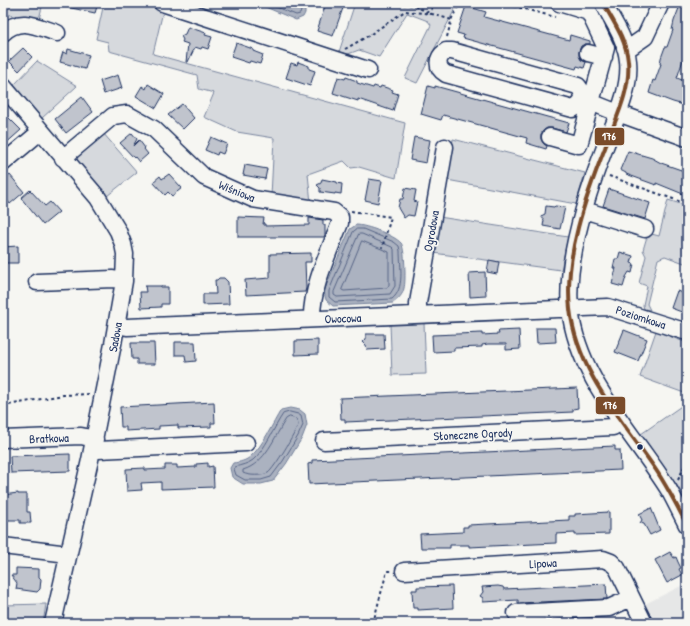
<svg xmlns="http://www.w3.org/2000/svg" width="690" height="626" font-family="'Patrick Hand',sans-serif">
<rect width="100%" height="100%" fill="#f6f6f2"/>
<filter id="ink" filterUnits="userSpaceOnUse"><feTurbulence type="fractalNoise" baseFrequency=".025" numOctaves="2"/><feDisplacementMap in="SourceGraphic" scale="8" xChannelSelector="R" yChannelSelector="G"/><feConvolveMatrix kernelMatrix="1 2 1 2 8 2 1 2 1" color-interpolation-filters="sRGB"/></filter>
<g filter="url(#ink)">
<path fill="#e6e7e7" d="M687 583V623H655L645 604Z"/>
<path fill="#d6d9dd" stroke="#78849e" d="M3 3H43L38 23 3 13Z
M104 3H147L164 7 153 54 405 123 396 178 359 167 351 168 344 161 308 174 311 203 271 196 274 138 237 132 204 117 214 93 199 89 197 75 109 51 108 42 96 39Z
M355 3H458L417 83 405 78 431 25 428 21 407 13 379 57 359 50 348 54 339 52Z
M37 61 77 86 41 119 14 85Z
M103 133 137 172 107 196 77 161 78 155Z
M453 139 585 173 576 204 447 180Z
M668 200 687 206V264L665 256 658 259 647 304 650 310 644 309 643 305 647 286 639 283 646 256 643 250 648 233 659 236Z
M439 217 568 237 561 270 433 253Z
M424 323 426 374 392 375 390 324Z
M656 331 687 343V394L640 377Z
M687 402V500L641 434Z
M46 604 43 623H3V605Z"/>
<path fill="#abb2c0" stroke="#717e99" d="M256 3H296L305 7V13L303 17 296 20Z
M356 225C366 225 394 235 401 243 405 247 406 282 404 288 403 295 398 299 393 303L333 306 326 300 324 291 350 229Z
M290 408 300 410 305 414 307 425 302 438 286 464 273 481 261 484H243L232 477 230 468 233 463C240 462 246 461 251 456 262 447 273 423 281 410Z"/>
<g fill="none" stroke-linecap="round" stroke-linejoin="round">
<path stroke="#556385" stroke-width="1" d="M266 3 296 15 300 14 301 11 297 7 296 3
M357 229H363L394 242 399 246 400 251C400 266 405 289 392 299L335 302 329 297V291L353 232Z
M359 234H362L392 247 394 249 395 286 390 294 337 297 334 295V292Z
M362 241 389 252V285L387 288 344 291 342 290Z
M290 412 298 414 301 416 303 425 298 436 283 461 271 477 261 480H245L236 475 234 469 235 467C241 465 248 464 253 460 265 450 274 427 283 414Z
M290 417 296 419C297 421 298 423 298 425 296 432 274 469 268 473 262 476 249 476 243 473V470C266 463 274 437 286 419Z"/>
</g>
<path fill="#c0c4cd" stroke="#1b2f5e" d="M62 3H98L95 13 62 6Z
M326 3 343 8 333 36 317 31Z
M681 3H687V48L677 78 687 82V106L673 102 649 93 653 80 655 81 661 64H660L661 58 665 47H667L673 30H672L674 21Z
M466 6 486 12 484 17 569 40 570 35 590 41V44H585L581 46 579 51V56L581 60 586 62 584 68 577 66 576 69 463 38 464 35 457 33Z
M188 27 206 33 205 35 212 37 208 49 202 47 201 49 195 47 188 62H186L188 44 182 42 183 40 181 36 185 34Z
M236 43 253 49V51L263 55 260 64 250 61 249 63 231 57Z
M23 48 32 57 19 71 9 61Z
M68 49 89 55 85 69 60 62 63 52 67 54Z
M298 62 309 66V69L315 71 310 86 286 78 291 63 297 65Z
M118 75 122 88 104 94 100 81Z
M338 77 345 79 346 77 357 81V83L373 88 374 86 380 88 381 86 393 90 392 92 398 94 393 111 358 99V101L333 93Z
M148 84 164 94 156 108 136 96 142 86 146 89Z
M428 86 435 88V86L569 123 566 132 552 128H547L544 130 541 134V139L543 143 547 146 546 149 526 143 527 138 443 115 441 120 421 114Z
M82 97 93 112 66 133 55 119Z
M182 104 194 118 183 129 168 115Z
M3 112 21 130 3 146Z
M132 133 137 139 133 146 139 140 145 148 144 149 148 154 139 162 135 157 134 158 120 143Z
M211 137 227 144 223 154 218 152 217 155 205 150Z
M414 137 430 140 426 163 410 160Z
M628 151 652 158 661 163 687 172V192L684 191 683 194 656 183V185L626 174V173L620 170Z
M245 165 267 169 265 179 243 175Z
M169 174 182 188 172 196 168 192 165 195 153 182 160 176 162 179Z
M10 175 24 192 10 204 3 195V180Z
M322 179 337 182V183L342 184 341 194 335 193V194L320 192V188L317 185 321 183Z
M369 179 382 181 378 203 365 200Z
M405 188 416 190 414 201 417 202 414 216 408 215 404 218 398 208 400 199H403Z
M609 189 650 203 645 219 603 206Z
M30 190 45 206 50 202 59 212 43 225 21 198Z
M546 206 554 207 555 206 565 207 560 229 543 226 544 220 541 216 545 214Z
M238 217 264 218 263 224H265V226L309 225V218L323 220V225H325V235L324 237H238Z
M18 246V263H3V247Z
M620 252 633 256 631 263 634 264 632 273 629 272 626 277 623 287 612 284 616 268H613L615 259H618Z
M311 253V262H305L306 288 305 292 246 295 245 280 270 278V254Z
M489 260 499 262 497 274 487 272Z
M485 272 486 296 470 297 469 273Z
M219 278H224L228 282 229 304 203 305V294H216L215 280H217Z
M145 286H161V287H168V304H161V307L141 308 140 292H146Z
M677 291 687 295V314L671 308Z
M536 328H555L556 342 537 343Z
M519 330 520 349 506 350V344H488L482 345V347L454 348V351L433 352 432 335 482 333V335L499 334 498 331Z
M624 330 647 339 638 361 615 352Z
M366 334H384L385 349 367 350 366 345 363 342 366 339Z
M318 340V354L295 355V341Z
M175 342H195L196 361 186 362 185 355H175Z
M131 343H154L155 364H137V359H132Z
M577 388 578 408 573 409V412L345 422V419H341L340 398Z
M214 402 215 423H211V427L178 428V425L159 426V429L126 431V427H121L120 407Z
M615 446V450H620L621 470 309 484 308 464 312 463V460Z
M70 454V471L11 473 10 456Z
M208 463V467L213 466 214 487 161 489V482L141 483 142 490 127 491 126 469 145 468V470L165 469V465H177V468L196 467V464Z
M18 493V494H27V512H30L31 523H20V520H3V495Z
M651 508 660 530 650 535 644 524 640 523 642 520 639 514Z
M609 512V534L575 535V533L556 534V543L469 547V545H450V548H421L420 534 463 532V527H468V525L569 520V516H575V514Z
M670 552 674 558 676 557 678 562 681 568 679 569 682 575 667 583 655 560Z
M16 568 39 569V577L41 579 40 589 37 592 16 589 17 583 11 575H16Z
M606 584 607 599 518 603V600L483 602V598L480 596 483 592 482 587 498 586 503 587 504 589Z
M452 586 453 608 418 610V608H413L412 590H417V587Z"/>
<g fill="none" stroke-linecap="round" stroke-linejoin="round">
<defs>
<path id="minor" d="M162 3 368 70
M603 3C613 21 626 39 628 61 631 90 615 120 605 147 587 194 565 260 570 309 578 380 633 432 669 490 675 501 681 513 687 525
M3 33C20 16 38 27 57 33
M625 48 632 46 645 37 661 3
M446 51H452L578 86C586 96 584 103 573 109L446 74C436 68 436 58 446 51Z
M588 53 604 57
M3 86 98 198 118 231 123 244 125 254 124 281 113 344 90 460 53 623
M583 99 618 113 687 138
M550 137 579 145 606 48 589 12 559 3
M63 158 113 116 127 114 154 129 204 177 253 199 334 212 340 217V223C329 252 311 288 312 319
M3 163 41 131
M584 210 645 229
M37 282 113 279 124 281
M418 315V303L445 147
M117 325 127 327 608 307 687 332
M3 439 81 436 95 439
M324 441 613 427 621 422
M93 449 98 450 246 443
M3 546 68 554
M404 571 603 559 611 562 617 568 644 623
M516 613 609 608 631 598"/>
</defs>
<use href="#minor" stroke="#1b2f5e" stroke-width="19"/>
<path stroke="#1b2f5e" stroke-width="2" stroke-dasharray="3 3" stroke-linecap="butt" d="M385 3 412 5 432 14 452 20
M502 3 555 17
M447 37 452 18 460 3
M345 49 368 36 405 11 432 14 431 3
M687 68V70
M609 176 687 204
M351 211 391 217 382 248
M3 406 63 395 91 394
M678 480 687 461
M373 623 387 571H392"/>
<use href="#minor" stroke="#f6f6f2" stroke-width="16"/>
<defs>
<path id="bus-1" d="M603 3C613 21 626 39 628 61 631 91 615 120 605 148 586 196 564 257 570 309 577 372 622 420 656 470 668 488 677 506 687 525"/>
</defs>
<use href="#bus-1" stroke="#f6f6f2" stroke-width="7"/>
<use href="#bus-1" stroke="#7a4b2a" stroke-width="4"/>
</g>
</g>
<circle fill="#1b2f5e" stroke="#f6f6f2" stroke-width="1.5" cx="640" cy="447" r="3.5"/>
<g text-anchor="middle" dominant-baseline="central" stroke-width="3.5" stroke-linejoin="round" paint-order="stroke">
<g font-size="12" fill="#1b2f5e" stroke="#f6f6f2">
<text transform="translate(237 191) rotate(22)">Wiśniowa</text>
<text transform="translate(431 231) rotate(-80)">Ogrodowa</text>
<text transform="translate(641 317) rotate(18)">Poziomkowa</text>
<text transform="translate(343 318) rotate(-2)">Owocowa</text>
<text transform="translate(115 337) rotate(-80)">Sadowa</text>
<text transform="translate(473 434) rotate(-3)">Słoneczne Ogrody</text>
<text transform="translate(49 438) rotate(-2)">Bratkowa</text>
<text transform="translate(543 563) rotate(-3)">Lipowa</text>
</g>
</g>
<g stroke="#f6f6f2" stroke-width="1.5">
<rect x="594" y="127" width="31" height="19" rx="4" fill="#7a4b2a"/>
<rect x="595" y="396" width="31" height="19" rx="4" fill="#7a4b2a"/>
</g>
<g font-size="11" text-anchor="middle" font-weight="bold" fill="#fff">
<text x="609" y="140">176</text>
<text x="610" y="409">176</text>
</g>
<rect width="690" height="626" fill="none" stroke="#f6f6f2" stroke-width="16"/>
<rect x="8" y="8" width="674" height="610" fill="none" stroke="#1b2f5e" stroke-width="1.5" filter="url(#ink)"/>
</svg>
